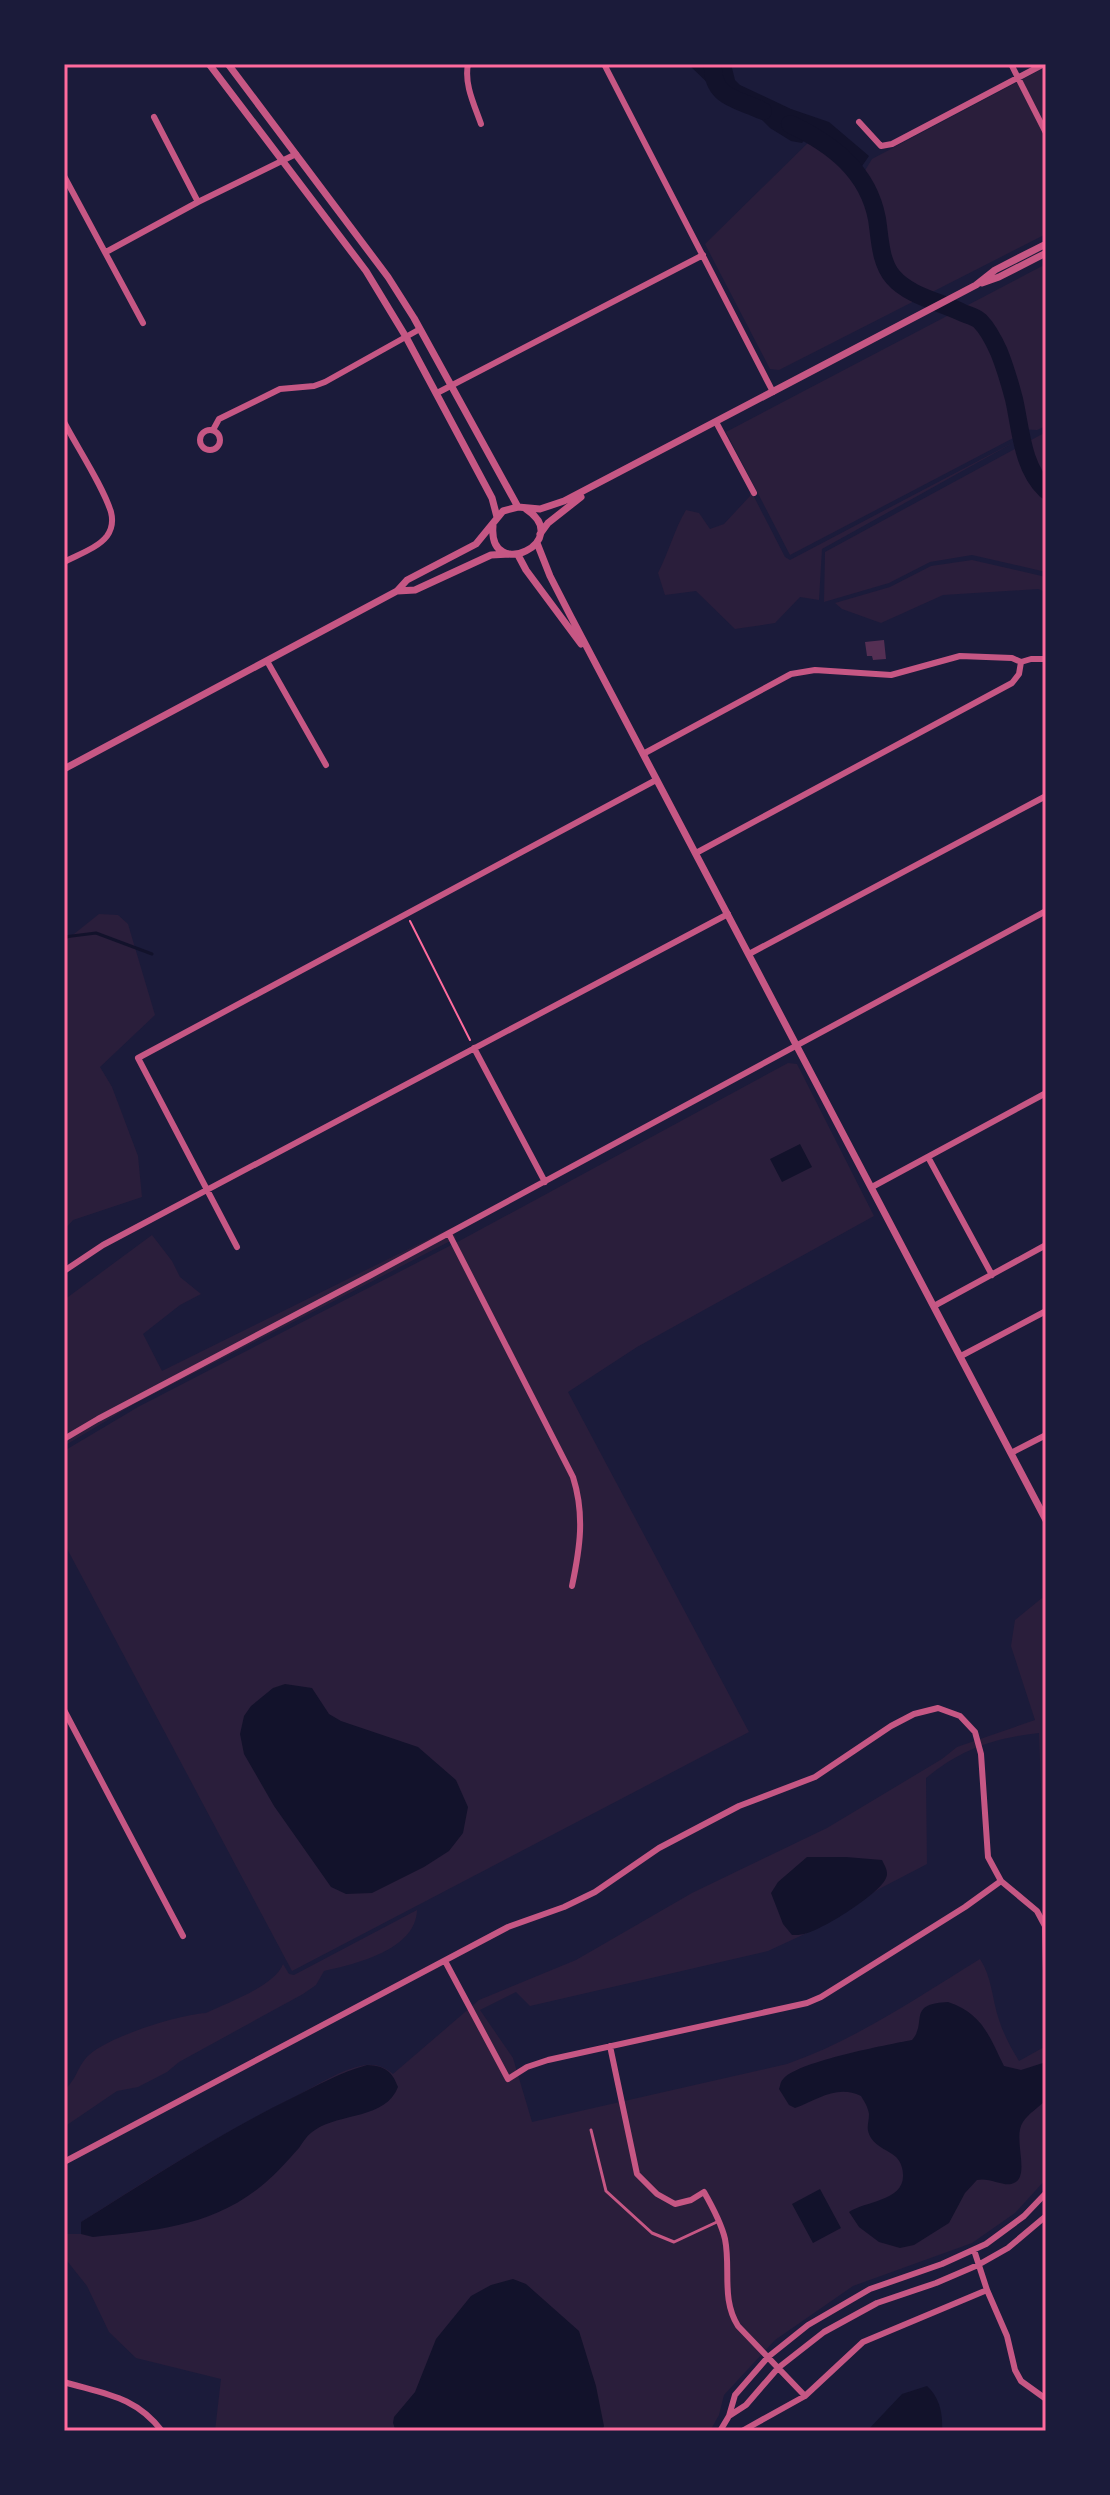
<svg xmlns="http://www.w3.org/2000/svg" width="1110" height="2495" font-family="Poppins,sans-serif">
<rect width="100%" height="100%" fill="#1b1b3a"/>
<path fill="#2a1e3b" d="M1046 67V234L779 370 770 369 705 244 815 136 843 156 861 177 872 159Z
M1046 264V426L1037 430 1020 429 1021 434 790 555 726 432Z
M1046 432V572L972 555 930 562 889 583 824 602 825 552Z
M1018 440 822 549 819 600 800 597 775 623 735 629 696 591 665 595 658 573C669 552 674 530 686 510L699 513 710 529 724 524 750 496V489L785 557 790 560Z
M972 560 1046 577V592L1038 589 943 595 881 623 842 609 835 603 890 587 931 566Z
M99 914 118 915 128 924 155 1015 100 1067 112 1087 138 1156 142 1197 73 1220 64 1230V942Z
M788 1063 797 1064 874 1216 637 1347 568 1392 749 1732 292 1971 64 1543V1451L138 1407 463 1239Z
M451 1228 456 1238 136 1403 64 1446V1300L152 1235 172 1261 180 1277 201 1294 180 1305 143 1334 162 1371Z
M1042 1598 1046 1602V1845L1043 1842 1039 1733C994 1738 961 1749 926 1778L927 1864 879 1889 824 1925 768 1951 530 2006 516 1992 480 2010 513 2058 532 2122 787 2064C856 2040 918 1997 980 1959 992 1977 992 1999 999 2020 1004 2035 1011 2048 1019 2061L1046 2046V2179L1015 2213 972 2243 853 2286 775 2340 724 2395 719 2415 710 2431H215L221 2379 136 2358 109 2332 87 2286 64 2257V2234H81V2222C152 2176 223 2132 298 2095 319 2084 342 2069 365 2065 377 2064 384 2067 393 2074L479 2000 576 1960 692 1893 827 1828 942 1759 957 1747 1035 1720 1011 1646 1015 1620Z
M417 1910C416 1950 355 1964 324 1971L316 1985 303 1994 179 2062 167 2072 138 2087 117 2091 64 2127V2090C77 2080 77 2066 89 2055 110 2036 178 2015 206 2013 227 2003 275 1986 283 1964L289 1974 294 1975Z"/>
<path fill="#12122b" d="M688 64H731L735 80 740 85 791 109 829 122 869 156 860 169 846 152 817 131 812 132 802 143 791 141 770 128 749 107 714 89Z
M800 1144 812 1167 782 1182 770 1159Z
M285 1684 312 1688 329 1714 341 1721 418 1747 456 1780 468 1807 463 1833 449 1851 424 1867 372 1893 346 1894 331 1887 274 1806 244 1754 240 1734 244 1716 251 1706 273 1688Z
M807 1857H846L882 1860C885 1866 889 1872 886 1878 881 1893 821 1931 804 1934 800 1935 796 1935 792 1935L783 1924 771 1893 778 1882Z
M948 2002C983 2014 989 2036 1004 2066L1021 2070 1046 2062V2100C1039 2107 1028 2114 1023 2122 1012 2138 1031 2175 1014 2183 1005 2188 990 2177 977 2180L965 2193 949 2223 914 2245 900 2248 879 2242 859 2227 849 2212C865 2201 904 2201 903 2175 903 2169 901 2162 896 2157 888 2150 878 2148 871 2138 865 2128 869 2124 869 2114 868 2107 864 2101 861 2096 837 2084 817 2100 795 2108L789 2105 779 2089C781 2083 780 2082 784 2078 801 2061 886 2045 912 2040 928 2022 906 2004 948 2002Z
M367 2065C385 2066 392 2071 398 2087 386 2119 340 2113 315 2130 308 2134 303 2142 299 2148 288 2160 277 2173 265 2183 213 2227 157 2230 93 2237L81 2234V2222C151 2178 220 2133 294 2097 318 2085 341 2072 367 2065Z
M820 2189 841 2228 813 2243 792 2204Z
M513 2279 526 2284 579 2331 596 2386 604 2426 602 2431 395 2429 393 2423 394 2417 415 2392 436 2339 471 2296 491 2285Z
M927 2386C940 2398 943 2414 942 2431H867L902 2394Z"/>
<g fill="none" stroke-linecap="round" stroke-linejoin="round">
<path stroke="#12122b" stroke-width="3" d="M64 937 96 933 152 954"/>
<path stroke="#12122b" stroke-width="18" d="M713 64C711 98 738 99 763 111
M790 124C832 144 868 171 877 219 880 238 880 262 893 277 909 296 941 302 963 313 968 315 976 317 980 321 987 328 995 343 999 352 1005 367 1010 384 1014 399 1021 430 1022 467 1046 490"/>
</g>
<path fill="#542f53" d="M884 640 886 659 873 660 872 656H867L865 642Z"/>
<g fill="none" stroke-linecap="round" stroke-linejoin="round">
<path stroke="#ff6b9d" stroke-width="2" d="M410 921 470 1040"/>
<path stroke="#c65784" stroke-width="3" d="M591 2130 606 2191 652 2233 674 2242 719 2221"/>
<path stroke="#c65784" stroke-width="6" d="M468 64C464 84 474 104 481 124
M604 64 773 392
M1011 64 1046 133
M154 117 198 202
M859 122 881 146 892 144 1044 64
M64 176 143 323
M106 252 198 202 296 154
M437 393 703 255
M64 422C77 447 103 486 111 512 113 520 112 529 107 536 98 548 77 555 64 562
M716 422 754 493
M200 440a10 10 0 1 1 20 0a10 10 0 1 1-20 0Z
M213 430 219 419 280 389 314 386 325 382 420 329
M267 661 326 765
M643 754 791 674 815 670 891 675 960 656 1012 658 1021 662 1031 659H1046
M696 853 1012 683 1019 674 1021 662
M749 954 1046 796
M474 1048 545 1182
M928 1157 992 1275
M872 1187 1046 1093
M449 1234 573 1477C585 1515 580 1548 572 1586
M237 1247 138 1058 656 780
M64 1271 103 1245 728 914
M934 1306 1046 1245
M961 1356 1046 1311
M64 1439 98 1419 371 1275 1046 911
M1011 1453 1046 1435
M64 1710 183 1936
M445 1961 508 2079 527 2067 548 2060 807 2003 821 1997 965 1907 1001 1881
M610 2046 637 2174 657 2194 675 2204 691 2200 704 2192C712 2206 721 2222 725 2239 731 2269 721 2299 738 2326L805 2396 742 2431
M64 2162 508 1927 564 1907 595 1892 659 1848 739 1806 815 1777 891 1726 914 1714 938 1708 960 1716 975 1732 981 1754 988 1857 1001 1881 1037 1911 1045 1926 1046 1971
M974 2250 987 2290 1007 2336 1015 2370 1021 2381 1046 2399
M64 2382C105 2394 135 2396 162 2431
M805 2396 863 2342 987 2290
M729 2416 735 2395 768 2357 808 2325 870 2289 942 2264 986 2244 1024 2216 1046 2193
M720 2431 729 2416 746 2405 778 2368 824 2332 877 2303 936 2283 978 2265 1008 2248 1046 2216"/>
<path stroke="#c65784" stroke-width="7" d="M209 64 366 271 406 337 492 498 497 517
M228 64 388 277 414 318 518 507
M982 283 999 277 1046 253
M493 526C488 583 575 541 526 509
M540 534 548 523 581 497
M537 543 550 576 570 615 1046 1520
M518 555 526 570 581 644
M397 591 415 590 491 555 510 554
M64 769 397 591 407 580 476 544 503 511 518 507 540 509 564 501 976 285 995 270 1046 244"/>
</g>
<rect width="1110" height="2495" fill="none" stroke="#1b1b3a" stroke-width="132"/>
<rect x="66" y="66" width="978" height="2363" fill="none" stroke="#ff6b9d" stroke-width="3"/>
</svg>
